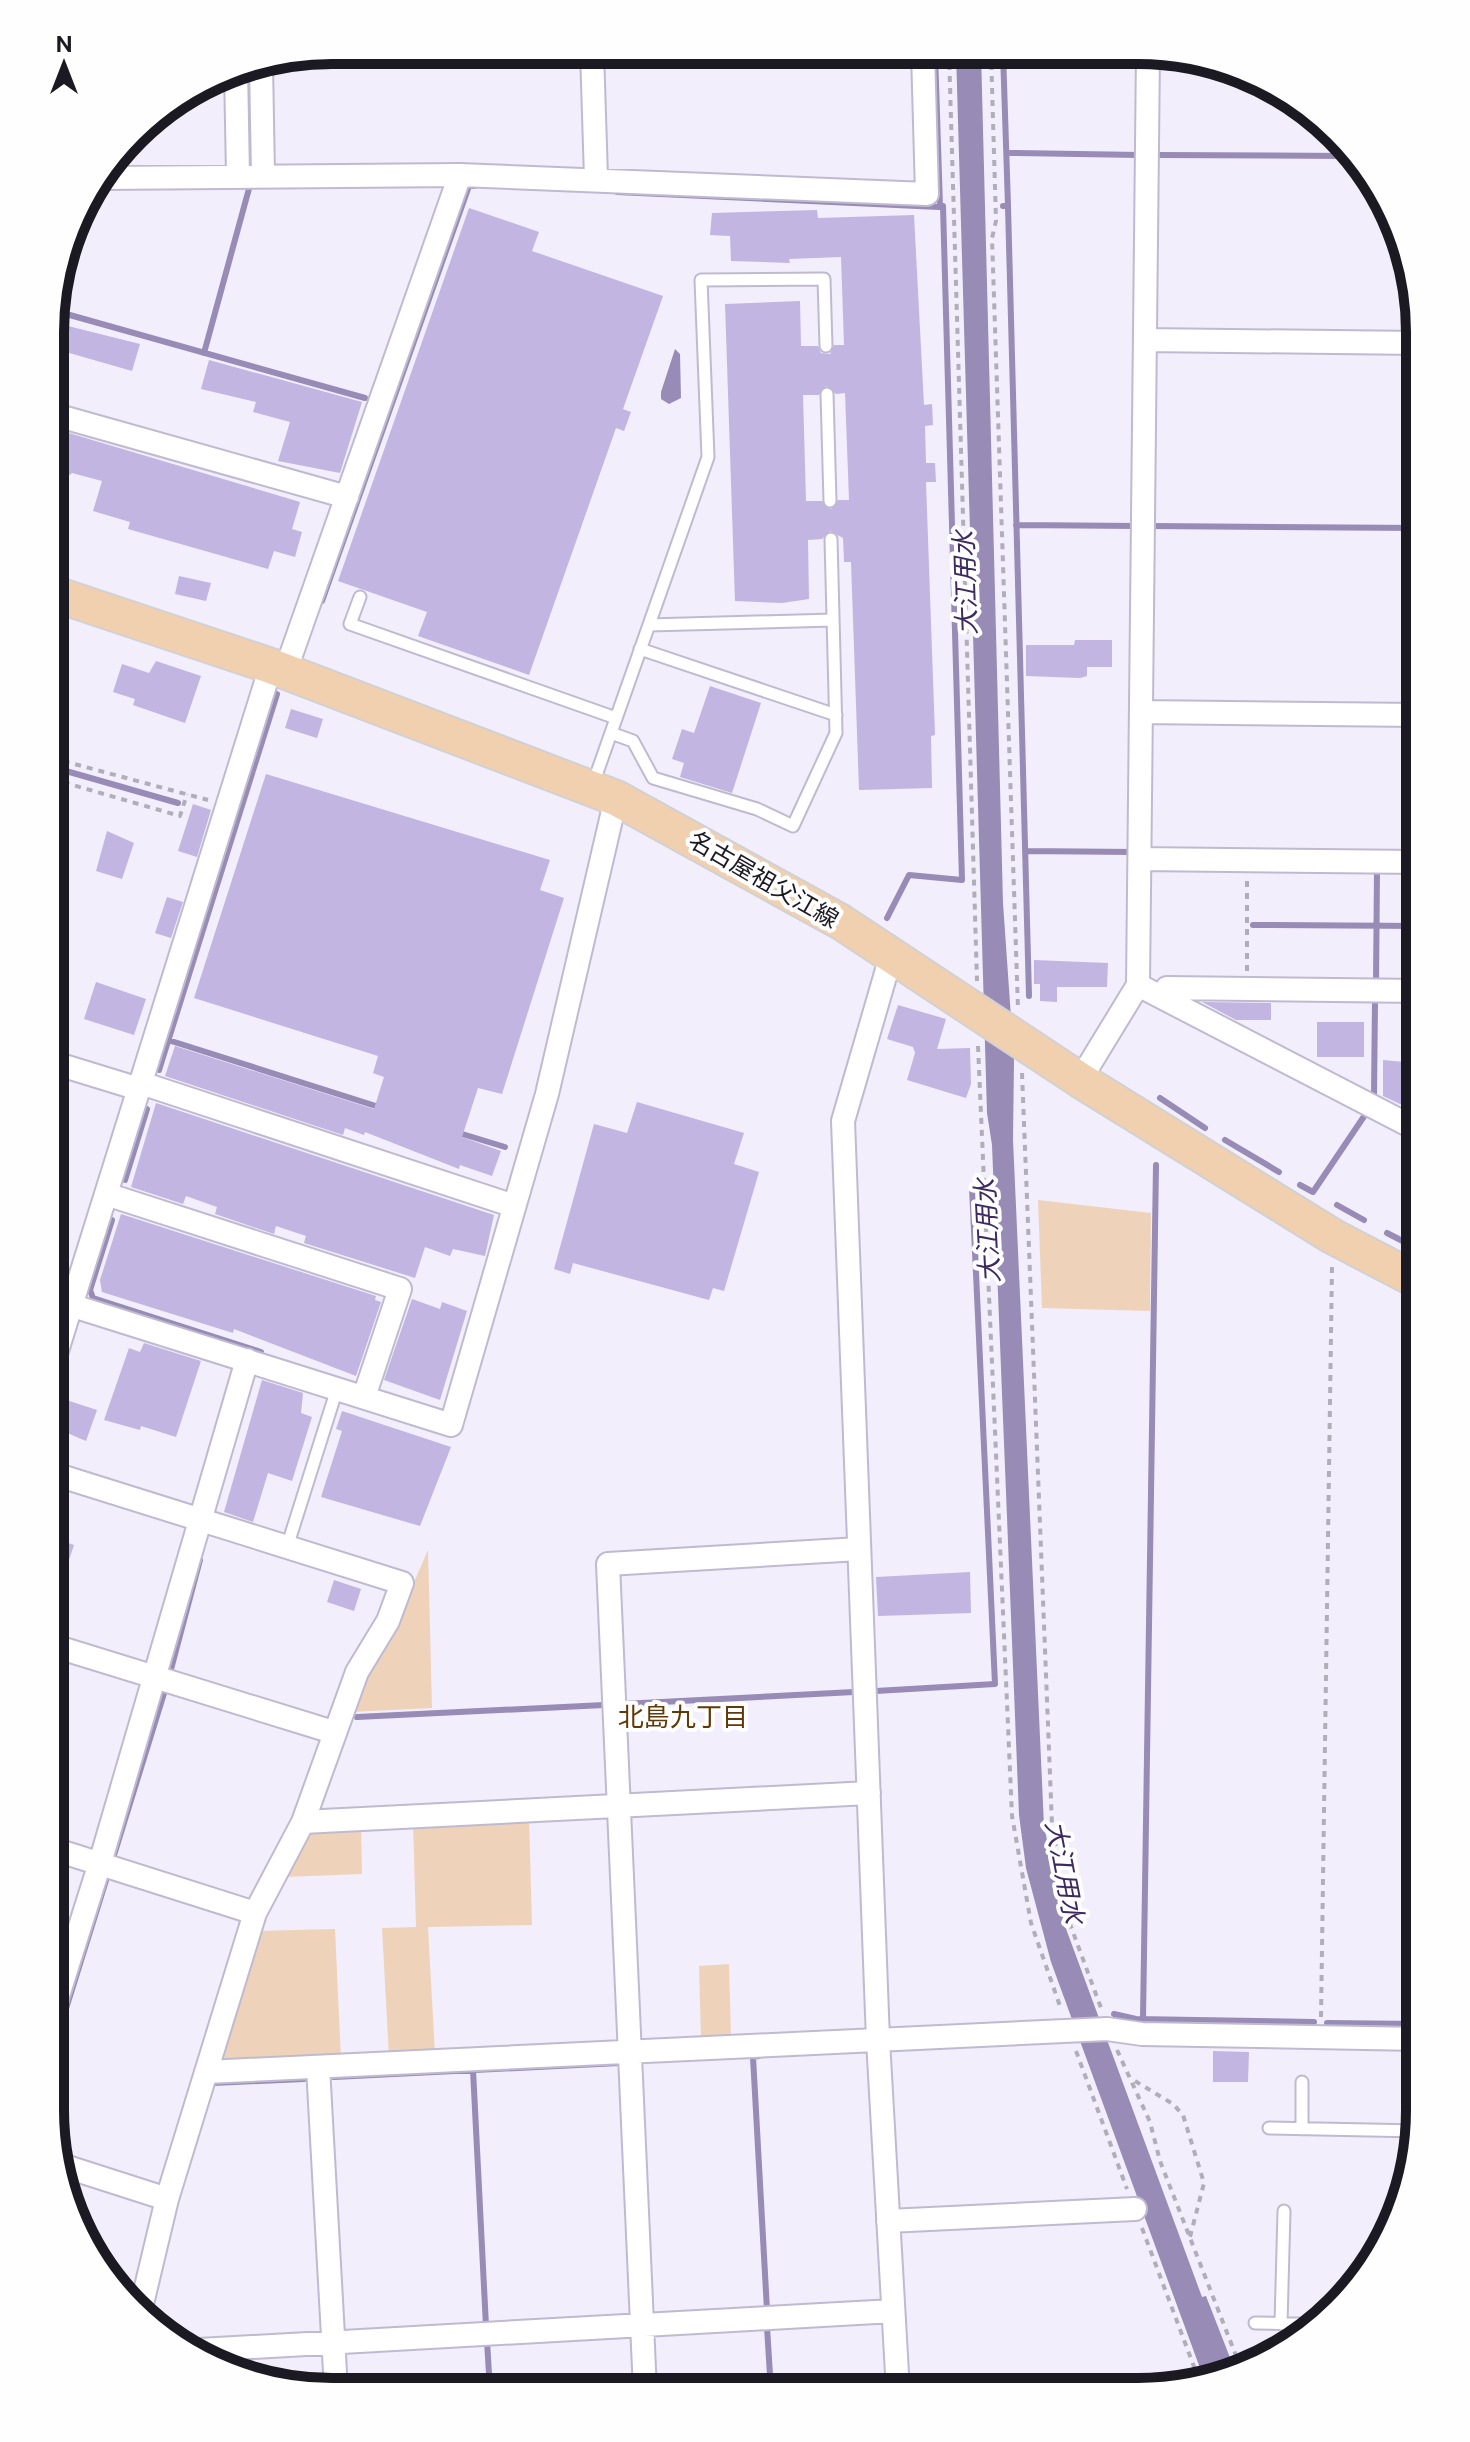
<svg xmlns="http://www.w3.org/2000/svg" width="1470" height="2442" font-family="'Public Sans','Noto Sans JP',sans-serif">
<rect width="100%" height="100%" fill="#f2eefc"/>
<path fill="#eed3ba" d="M1038 1200 1151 1213 1150 1311 1042 1308Z
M428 1550 432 1708 350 1712 395 1626Z
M529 1817 532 1925 428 1927 435 2054 389 2057 382 1928 416 1927 413 1822Z
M361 1824 362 1874 284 1877C310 1827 304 1829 361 1824Z
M335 1929 341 2060 226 2066 219 2057 258 1931Z
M729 1964 731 2038 701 2039 699 1966Z"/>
<path fill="#988bb5" d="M956 52H981L1003 903 1014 1060 1013 1140 1044 1826 1065 1926 1202 2297 1206 2296 1236 2373 1204 2379 1051 1962 1026 1868 1019 1815 992 1145 987 1113Z
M675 349 680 354 681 398 669 404 661 399V392Z"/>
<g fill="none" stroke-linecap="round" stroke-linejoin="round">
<path stroke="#988bb5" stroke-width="6" d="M935 52 940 207
M1003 52 1008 206
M249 66 251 165
M1011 153 1140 155
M1156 155 1346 156
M617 192 939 207
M1003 206H1008L1029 996
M52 310 365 398
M204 353 250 185
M1016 525 1137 526
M1151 526 1420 528
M322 601 469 186H474
M52 767 178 803
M1025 851 1133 852
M887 918 909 875 962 880 943 206
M1253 925 1420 926
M1376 983 1377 870
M168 1040 379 1107
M159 1070 277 694
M1374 1097 1375 1000
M1160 1098 1205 1128
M459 1133 505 1147
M1225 1140 1279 1172
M125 1180 147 1109
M1300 1185 1313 1192 1367 1112
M1337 1205 1364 1220
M112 1220 90 1290 93 1298 261 1352
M1387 1233 1420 1250
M51 1284 53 1285
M170 1673 200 1560
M876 1691 995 1684 972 1187
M622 1704 854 1692
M357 1717 604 1705
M114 1855 165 1690
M50 1968 52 1969
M1114 2014 1136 2019 1314 2022
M1143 2019 1156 1165
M1327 2023 1419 2024
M759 2056 753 2057 767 2310
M50 2060 108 1874
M473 2070 486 2326
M334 2077 619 2063
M213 2083 304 2079
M767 2327 771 2391
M487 2341 490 2390"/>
</g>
<path fill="#c2b5e1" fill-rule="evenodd" d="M469 208 539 232 532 251 663 296 623 409 631 412 624 431 616 428 529 675 418 636 427 612 338 581Z
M817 210 818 218 914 215 924 405 932 404 933 425 925 426 926 463H935L936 482H926L935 735 931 736 932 788 859 790 851 562H844L843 538 830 531 822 539 808 540 809 599 782 603 735 601 725 304 800 301 801 346H818L821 353 830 354 834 345H844L841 257 789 259 790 263 731 261 730 236 710 235 712 213ZM826 386 836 394 845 393 849 500H838L831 509 822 501H806L803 395H819Z
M52 322 140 344 132 371 52 348Z
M209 360 362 402 340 473 278 461 290 422 253 412 256 402 201 389Z
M62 431 300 502 292 529 302 532 295 557 274 551 268 569 128 529 130 522 93 511 102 481 72 473 67 477 52 472V442L58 444Z
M179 576 211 583 206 601 175 594Z
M1075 640H1112V667H1087V676L1080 678 1026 676V645H1074Z
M156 661 201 676 185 723 133 705 135 699 113 692 122 664 149 673Z
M710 686 761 703 732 793 680 777 684 763 672 759 682 729 694 733Z
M291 709 323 719 317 738 285 728Z
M266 774 550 860 540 890 564 898 502 1094 478 1088 462 1137 501 1151 492 1176 460 1165 459 1169 365 1132 364 1135 345 1128 343 1135 165 1076 175 1046 374 1109 384 1077 373 1073 378 1056 194 998Z
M193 804 211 810 197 857 178 851Z
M107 831 134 843 122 879 96 871Z
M167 897 183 902 171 938 155 933Z
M1034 960 1108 963 1107 987H1057V1002L1040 1001V984H1034Z
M96 982 146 999 134 1035 84 1019Z
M1202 1002 1271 1003V1020H1236Z
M898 1005 946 1019 937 1049 970 1048 971 1084 966 1098 907 1080 915 1053 913 1047 887 1039Z
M1317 1022H1364V1057H1317Z
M1383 1060 1415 1063 1419 1113 1383 1096Z
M637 1102 744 1133 734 1164 759 1172 724 1291 713 1288 709 1300 573 1263 570 1274 554 1269 594 1124 627 1133Z
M156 1103 494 1215 485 1256 453 1249 450 1256 425 1247 415 1278 304 1243 306 1236 276 1226 274 1234 215 1214 217 1207 186 1196 183 1204 131 1187Z
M121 1214 376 1296 375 1300 381 1302 356 1376 234 1329 233 1333 102 1292 100 1280Z
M412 1299 440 1309 442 1302 467 1311 440 1400 384 1380Z
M144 1343 201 1361 176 1437 141 1426 140 1430 104 1420 129 1348 140 1352Z
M262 1380 303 1393 301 1413 312 1417 292 1481 268 1473 253 1522 224 1512Z
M51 1395 97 1410 86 1441 51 1426Z
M342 1411 451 1447 420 1526 321 1497 342 1431 336 1429Z
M51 1537 74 1545 64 1575 51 1571Z
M970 1572 971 1613 878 1616 876 1577Z
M334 1580 361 1589 354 1611 327 1602Z
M1213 2051 1249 2052 1248 2082H1213Z"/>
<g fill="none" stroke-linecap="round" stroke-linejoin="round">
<defs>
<path id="service" d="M827 394 830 501
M360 597 350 624 616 718
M649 625 833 620
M640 649 836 715
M611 733 633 741 653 778 757 809 793 826 836 733 831 539
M593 784 708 457 701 280 824 279 826 346
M287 1547 337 1389
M1302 2082V2129
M1269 2128 1419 2131
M1255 2323 1306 2324
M1281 2324 1284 2211"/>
<path id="minor" d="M592 51 596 178
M261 64 263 175
M236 69 238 175
M102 178 460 175 927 194 923 52
M1145 340 1420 343
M52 414 347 497
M285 672 460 175
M1141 712 1420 715
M1140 859 1420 862
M891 956 843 1121 878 2040 898 2391
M1138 985 1420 1131
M1163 997 1167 988 1420 991
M51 1062 139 1089
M1080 1080 1138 985 1148 52
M141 1083 514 1206
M106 1194 400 1289 364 1397
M51 1299 451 1425 547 1094 616 798
M51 1370 271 666
M51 1473 402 1583 388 1621 357 1672 303 1822 255 1913 167 2199 141 2308
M51 1645 333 1732
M303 1822 869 1793
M50 1848 255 1913
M50 2021 100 1863 247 1360
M318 2067 336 2390
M206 2072 1107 2029 1142 2034 1419 2039
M61 2165 167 2199
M888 2221 1135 2209
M199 2350 893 2311
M645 2391 608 1564 859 1549
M1073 2392 1165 2387"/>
<path id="primary" d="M52 593 271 666 616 798 841 922 1080 1080 1332 1236 1420 1282"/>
</defs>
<use href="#service" stroke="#c0bad0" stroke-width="15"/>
<use href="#minor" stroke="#c0bad0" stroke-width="26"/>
<use href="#primary" stroke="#d1d1d3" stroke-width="38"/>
<path stroke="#b1aeba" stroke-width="4" stroke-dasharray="6 6" stroke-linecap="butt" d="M949 52 977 981
M991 52 996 221 992 238 1018 1009
M52 758 208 800
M52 779 180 816 187 794
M1247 971V879
M978 1046 1012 1816 1031 1923 1061 2009
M1022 1073 1052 1825 1070 1924 1101 2008
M1321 2017 1332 1266
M1117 2050 1150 2122 1160 2161 1242 2371
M1076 2051 1127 2189
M1135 2081 1173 2104 1183 2115 1204 2183 1190 2237
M50 2083 65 2036
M1142 2228 1199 2380"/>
<use href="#service" stroke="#fff" stroke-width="11"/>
<use href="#minor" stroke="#fff" stroke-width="22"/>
<use href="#primary" stroke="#f1d0af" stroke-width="34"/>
</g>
<g text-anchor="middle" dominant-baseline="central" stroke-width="8" stroke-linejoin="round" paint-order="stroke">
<g font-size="24" fill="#1b1921" stroke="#fefefe">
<text transform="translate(764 879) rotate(30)">名古屋祖父江線</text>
</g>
<g font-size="26" font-style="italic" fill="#3d295f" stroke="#fefefe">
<text transform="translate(965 583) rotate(-92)">大江用水</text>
<text transform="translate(987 1231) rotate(-93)">大江用水</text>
<text transform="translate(1065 1872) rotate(79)">大江用水</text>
</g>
<g font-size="26" fill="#5f3907" stroke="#fefefe">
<text x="683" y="1716">北島九丁目</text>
</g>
</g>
<path d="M0 0H1470V2442H0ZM332 64H1138A268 268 0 0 1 1406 332V2110A268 268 0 0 1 1138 2378H332A268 268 0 0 1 64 2110V332A268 268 0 0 1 332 64Z" fill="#fefefe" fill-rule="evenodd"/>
<path fill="none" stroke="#1b1921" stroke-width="10" d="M332 64H1138A268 268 0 0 1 1406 332V2110A268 268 0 0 1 1138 2378H332A268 268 0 0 1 64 2110V332A268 268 0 0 1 332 64Z"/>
<g transform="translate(64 64)" stroke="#fefefe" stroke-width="6" paint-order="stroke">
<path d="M0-6L14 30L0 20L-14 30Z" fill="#1b1921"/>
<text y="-12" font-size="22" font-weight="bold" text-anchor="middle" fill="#1b1921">N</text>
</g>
</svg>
